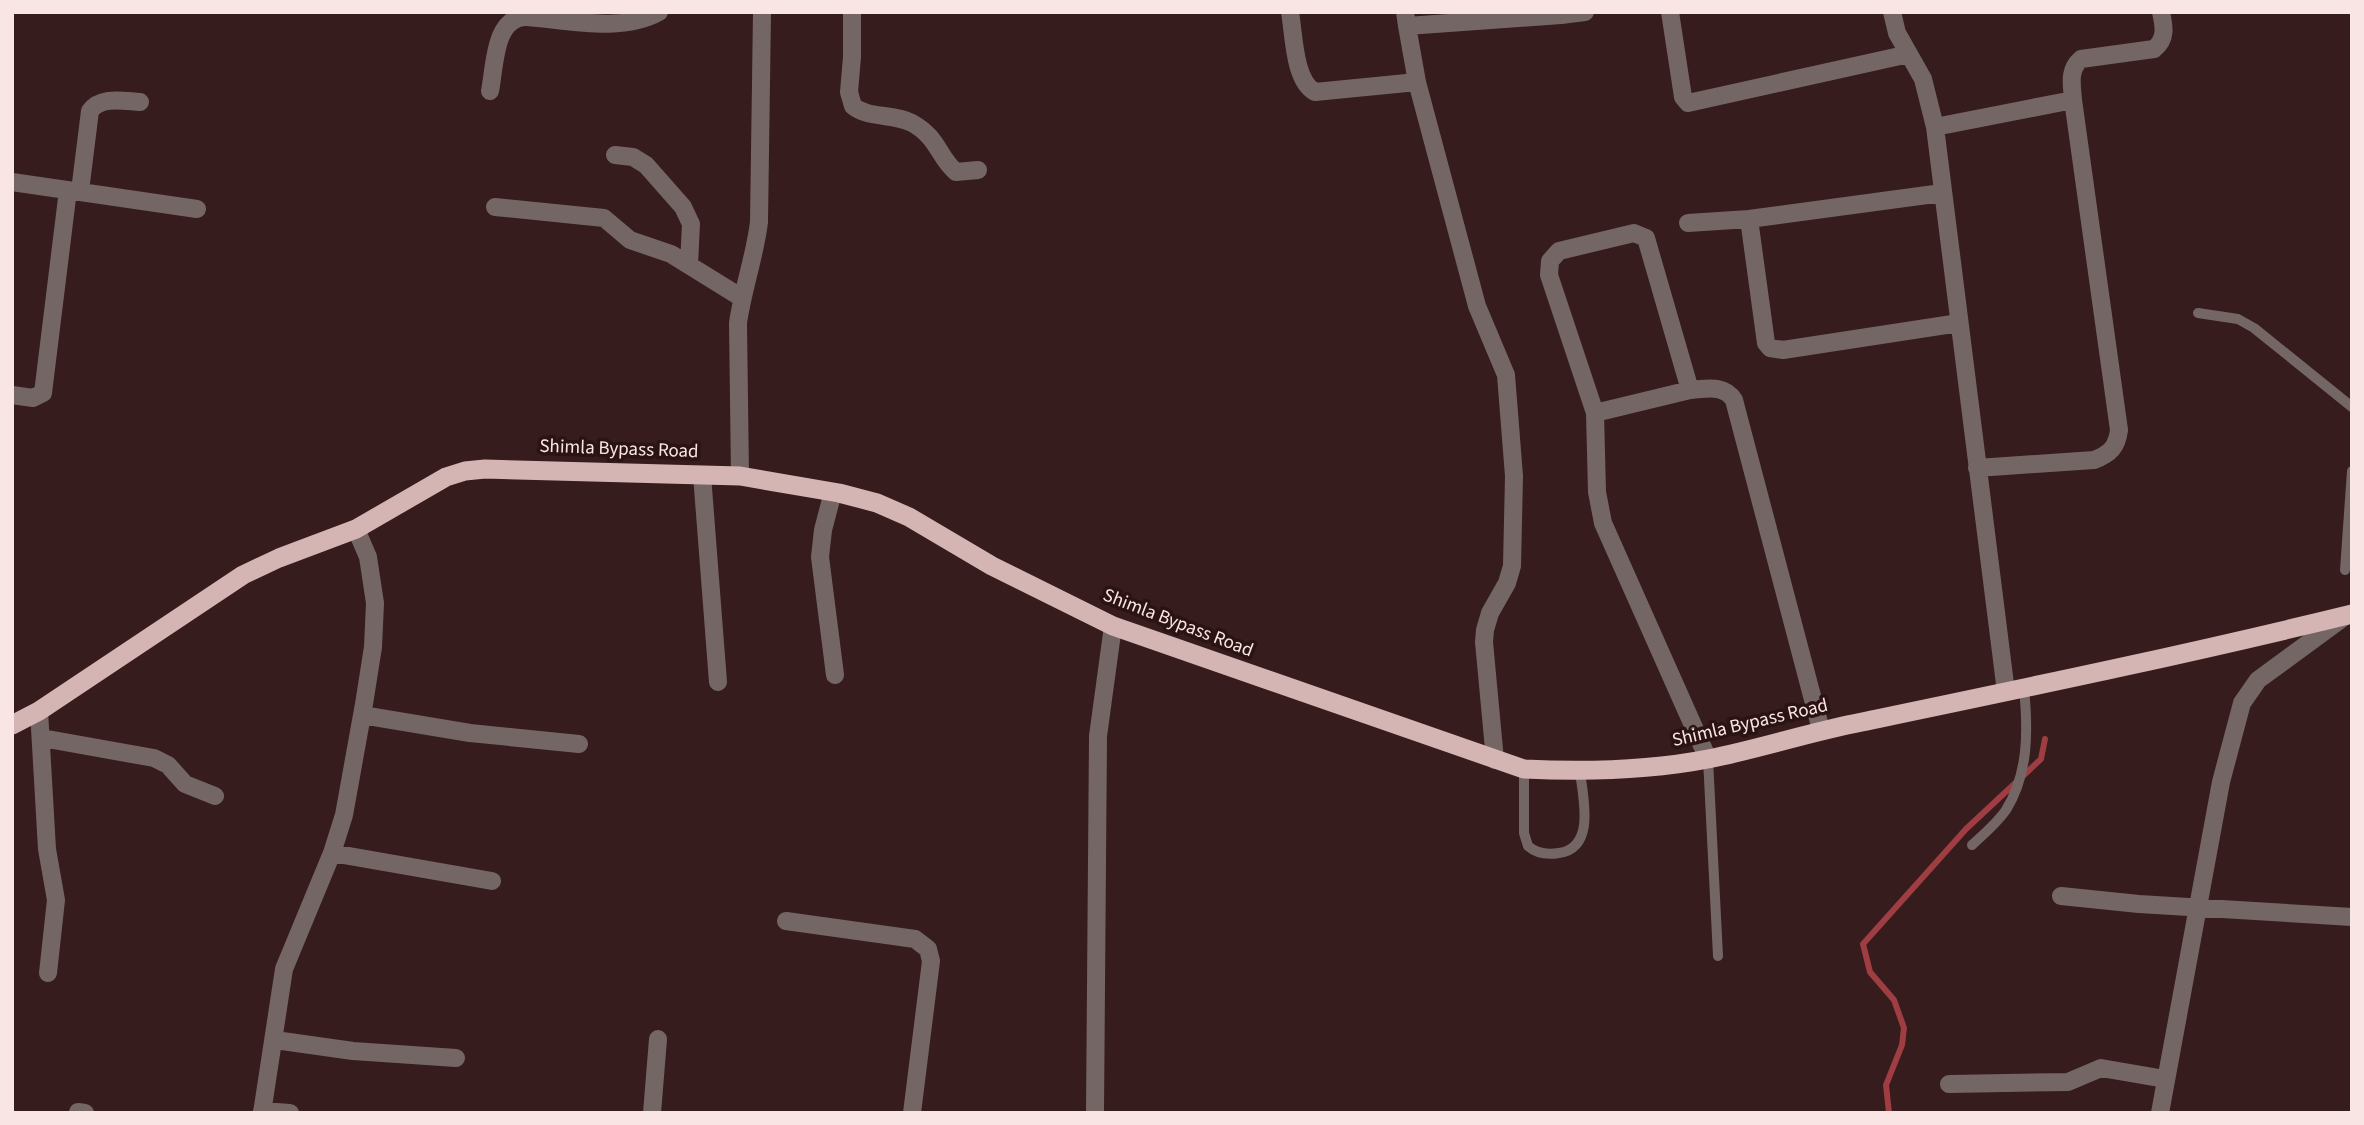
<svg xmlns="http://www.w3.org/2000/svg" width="2364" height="1125" font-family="'Source Sans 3',sans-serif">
<rect width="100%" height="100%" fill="#361c1c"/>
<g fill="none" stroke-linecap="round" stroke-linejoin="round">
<path stroke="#9e3d42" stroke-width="6" d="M1889 1113 1886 1085 1902 1045 1904 1028 1894 1000 1870 972 1863 944 1966 829 2041 759 2045 739"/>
<path stroke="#746665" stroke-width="10" d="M2198 313 2238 319 2254 328 2352 407
M2345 570 2352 471
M1708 759 1718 956
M1524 769V833L1528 846C1537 854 1547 855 1559 853 1596 848 1583 797 1580 772
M1972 845C1984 834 1997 823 2006 810 2029 773 2028 729 2024 688"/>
<path stroke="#746665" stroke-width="18" d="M852 12V57L849 92 853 106C869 119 893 113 912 123 939 138 938 157 956 172L978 170
M1290 12C1294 35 1294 81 1315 92L1417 82
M1405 12 1407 26 1561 15
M1561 12V15L1585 12
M1670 12 1683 97 1688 103 1909 54
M1892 12 1897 33 1923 79 1935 127 2006 692
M1407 26 1417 82 1477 306 1506 375 1514 476 1512 566 1507 583 1490 613 1485 630 1484 642 1495 760
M490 91C495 66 494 16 527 17 568 20 622 33 659 12
M2073 100C2072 85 2068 70 2081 59L2154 49C2167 39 2164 26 2161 12
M1935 127 2073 100 2119 430C2117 447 2110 454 2094 460L1977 468
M615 155 633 157 646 165 683 207 691 224 689 265
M12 182 197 209
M80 191 90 111C101 96 123 101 140 102
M495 207 604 218 630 240 671 254 742 298
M1749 219 1766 343 1770 348 1783 350 1959 323
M1688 223 1749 219 1942 193
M12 395 33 398 43 393 68 190
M1595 413 1690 390
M702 475 718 682
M740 476 738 323C743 288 755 256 759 222L762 12
M833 492 823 530 820 557 835 675
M39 711 47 849 56 900 48 973
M362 715 470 733 579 744
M42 738 154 758 168 765 185 784 215 796
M1708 759 1603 523 1597 492 1595 413 1549 275 1550 261 1559 251 1634 233 1646 238 1690 390C1706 389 1724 384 1734 400L1821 730
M332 853 492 881
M2061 896 2139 904 2352 917
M786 921 915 939 928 949 931 961 912 1113
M275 1040 353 1051 456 1058
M1949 1084 2068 1082 2101 1068 2165 1079
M262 1111 290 1113
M78 1112 85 1113
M262 1113 284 969 332 853 344 815 364 704 373 647 375 603 368 557 356 529
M652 1113 658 1039
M1095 1113 1098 736 1113 626
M2160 1113 2221 782 2242 703 2258 680 2344 617"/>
<path stroke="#d5b5b4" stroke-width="19" d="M12 725 39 711 243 575 279 558 356 529 446 477 465 471 485 469 740 476 839 493 877 503 909 517 992 566 1113 626 1524 769C1586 772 1646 771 1708 759 1759 749 1810 732 1862 722 2025 688 2189 654 2352 614"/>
</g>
<g text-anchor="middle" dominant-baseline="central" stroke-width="7" stroke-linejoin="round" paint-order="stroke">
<g font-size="19" fill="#f8e5e4" stroke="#2b1313">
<text transform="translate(619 449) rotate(2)">Shimla Bypass Road</text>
<text transform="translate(1178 623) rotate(21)">Shimla Bypass Road</text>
<text transform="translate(1750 723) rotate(-13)">Shimla Bypass Road</text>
</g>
</g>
<rect width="2364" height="1125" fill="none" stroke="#f8e5e4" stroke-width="28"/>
</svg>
